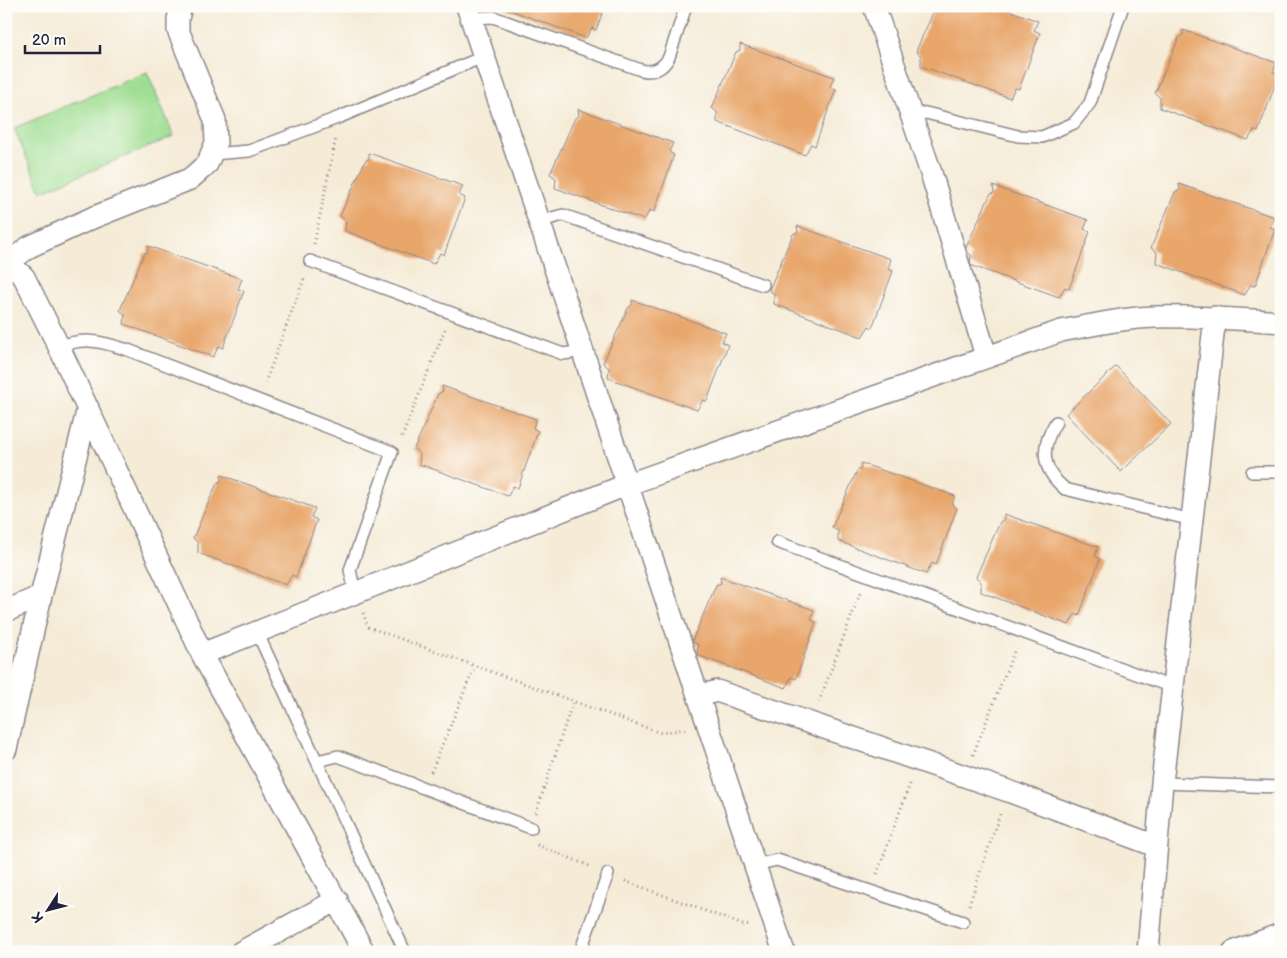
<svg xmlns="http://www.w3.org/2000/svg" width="1287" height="958" font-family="'Balsamiq Sans',sans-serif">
<rect width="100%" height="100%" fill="#fdfcf7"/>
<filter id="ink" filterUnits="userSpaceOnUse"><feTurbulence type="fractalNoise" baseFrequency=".02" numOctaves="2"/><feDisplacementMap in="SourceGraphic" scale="10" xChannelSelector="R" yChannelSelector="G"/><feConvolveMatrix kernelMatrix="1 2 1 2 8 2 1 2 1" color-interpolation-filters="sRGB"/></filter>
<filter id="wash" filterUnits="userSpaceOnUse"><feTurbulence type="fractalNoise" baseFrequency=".0096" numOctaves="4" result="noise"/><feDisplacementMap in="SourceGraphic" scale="20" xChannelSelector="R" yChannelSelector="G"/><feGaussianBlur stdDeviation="1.12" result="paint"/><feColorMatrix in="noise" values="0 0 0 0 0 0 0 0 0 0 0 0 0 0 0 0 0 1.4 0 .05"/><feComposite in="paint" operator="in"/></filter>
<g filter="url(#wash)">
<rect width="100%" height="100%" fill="#f5ebd7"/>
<path fill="#9fde92" stroke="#608066" d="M147 72 174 136 41 192 14 128Z"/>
<g id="blocks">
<path fill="#e8a66a" d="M499 6H605L596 30 592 28 586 38Z
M936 6H997L1038 21 1034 30 1040 33 1019 89 1015 88 1010 98 921 66V56L916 51Z
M1183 30 1277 63 1273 72 1279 74 1258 132 1254 130 1248 140 1160 108V98L1155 93 1179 38 1183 35Z
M740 44 834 77 830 87 836 89 815 146 811 144 805 155 717 122V112L712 108 736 52 740 50Z
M578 109 673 143 669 152 674 155 654 212 650 210 644 220 555 188 556 178 550 174 575 118 579 116Z
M369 153 463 186 459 195 465 198 444 255 440 253 434 264 345 231 346 221 340 216 365 161 369 159Z
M1179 184 1274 217 1270 227 1275 229 1255 286 1250 285 1245 295 1156 263 1157 252 1151 248 1175 192 1180 190Z
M993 186 1088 220 1084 229 1090 232 1069 289 1065 287 1059 297 970 265 971 255 965 250 990 195 994 193Z
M797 226 891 259 888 269 893 271 872 328 869 326 862 337 774 304V294L769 290 793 234 798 232Z
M148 246 242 279 238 289 244 291 223 348 219 346 213 357 124 324 125 315 120 310 144 254 148 252Z
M632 300 726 333 722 342 728 345 707 401 703 400 697 410 608 378 609 368 603 363 628 308 632 305Z
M1116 366 1171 424 1121 472 1066 414Z
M442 386 536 419 533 428 538 431 518 488 513 486 508 496 419 464 420 454 414 449 438 394 443 391Z
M861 463 955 496 952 505 957 508 936 565 932 563 926 574 838 541V531L832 527 857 471 861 469Z
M221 475 315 508 311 517 317 520 296 577 292 575 286 585 198 553V543L193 538 217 483 221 481Z
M1004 514 1098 547 1095 556 1100 559 1079 616 1075 614 1069 625 981 592V582L976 577 1000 522 1004 520Z
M720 577 814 610 811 620 816 622 796 679 791 677 786 688 697 655 698 645 692 641 716 585 721 583Z"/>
</g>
</g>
<g filter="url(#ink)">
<use href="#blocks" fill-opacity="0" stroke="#8c8689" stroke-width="1"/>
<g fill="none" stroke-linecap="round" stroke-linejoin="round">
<defs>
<path id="lane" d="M472 18 493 17 641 70C653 73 663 69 669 57L686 6
M912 115 926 113 1018 136 1042 137 1074 123 1090 103 1123 6
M212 154 249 151 340 117 485 56
M541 221 563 215 763 285
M310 261 563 354 583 351
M59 347C84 336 103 342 128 350L392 452 350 570 355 592
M1056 422C1040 448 1041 469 1065 489L1192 520
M1252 472H1281
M777 542 1172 687
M257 632 405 952
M317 761 338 756 531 828
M1162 783 1281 787
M755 865 777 860 963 922
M580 952 608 874"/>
<path id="street" d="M467 6 784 952
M874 6 932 176 986 356
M6 261 24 277 59 347 202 654 364 952
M9 262 29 247 92 218 190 179 207 164 216 143 215 120 178 30V19L181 6
M6 611 41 596
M202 654 626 485 1061 331C1092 325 1123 318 1155 317 1197 316 1239 319 1281 322
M699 696 717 691 1008 791 1156 846
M6 749 41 596 88 408
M241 952 337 900
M1148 952 1162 783 1215 317
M1233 952 1281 934"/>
</defs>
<use href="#lane" stroke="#8c8689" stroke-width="14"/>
<use href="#street" stroke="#8c8689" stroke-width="24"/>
<path stroke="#8c8689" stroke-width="3" stroke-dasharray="1 4" stroke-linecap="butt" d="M314 244 336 138
M265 383 305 276
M402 437 445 329
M363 613 368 627 661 733 686 729
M819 702 861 591
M973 755 1015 649
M431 772 475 666
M536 813 573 701
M537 845 592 867
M877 874 911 781
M625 881 743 925 751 924
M969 905 1001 811"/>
<use href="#lane" stroke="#fff" stroke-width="11"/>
<use href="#street" stroke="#fff" stroke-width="21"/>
</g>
</g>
<rect width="1287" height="958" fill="none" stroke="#fdfcf7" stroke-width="25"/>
<g transform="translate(48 910) rotate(234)" stroke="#fdfcf7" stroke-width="4" paint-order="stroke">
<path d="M0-4L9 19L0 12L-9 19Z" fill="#22223b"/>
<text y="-8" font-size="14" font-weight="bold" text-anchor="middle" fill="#22223b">K</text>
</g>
<path d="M25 45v8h75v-8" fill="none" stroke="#22223b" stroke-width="2.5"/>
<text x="32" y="45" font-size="15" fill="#22223b" stroke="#fdfcf7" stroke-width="4" paint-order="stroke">20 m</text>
</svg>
